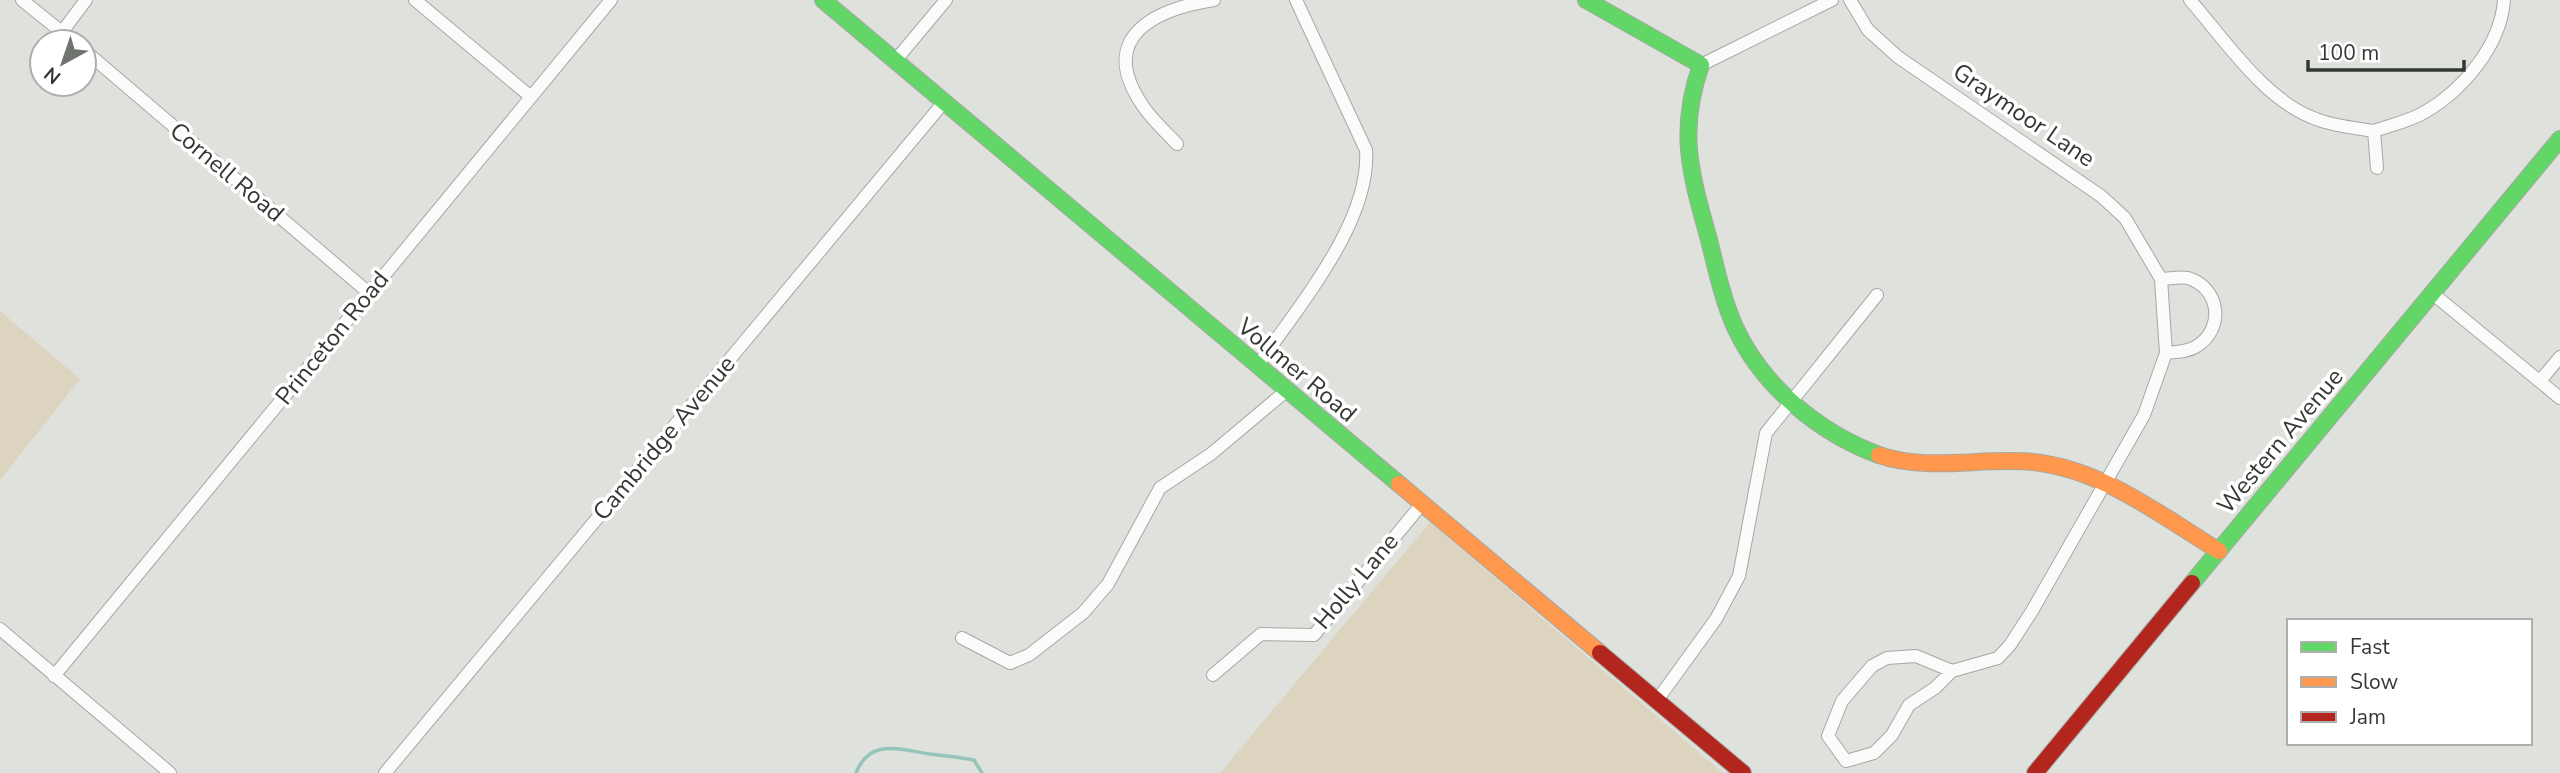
<svg xmlns="http://www.w3.org/2000/svg" width="2560" height="773" font-family="'Nunito Sans',sans-serif">
<rect width="100%" height="100%" fill="#dfe2dc"/>
<path fill="#ddd4c0" d="M0 311 80 379 0 480Z
M1430 522 1723 773H1220Z"/>
<g fill="none" stroke-linecap="round" stroke-linejoin="round">
<path stroke="#96c5bc" stroke-width="3.5" d="M856 773C870 737 901 750 930 754 945 756 959 757 974 760L982 773"/>
<defs>
<path id="street" d="M22 0 74 42
M415 0 531 97
M1850 0 1868 30 1898 57 2101 196 2125 218 2161 279C2169 279 2180 276 2188 278 2220 288 2225 328 2197 346 2188 352 2177 352 2166 353
M2190 0C2225 40 2265 101 2316 119 2334 126 2355 128 2374 131L2377 168
M62 32 86 0
M84 50 369 293
M895 61 946 0
M1701 65 1832 0
M2374 131C2391 125 2410 121 2425 112 2463 90 2501 45 2504 0
M1177 144C1165 131 1150 118 1141 103 1097 36 1156 9 1214 0
M2432 293 2560 398
M1257 367C1297 307 1371 223 1366 150L1296 0
M2540 381 2560 357
M0 629 170 773
M962 638 1010 663 1029 655 1083 613 1108 584 1160 488 1211 454 1286 391
M1952 671 1935 688 1909 705 1892 735 1874 753 1846 761 1828 736 1842 701 1872 666 1887 658 1916 656 1952 671 1998 658 2010 645 2032 611 2144 415 2166 353 2161 279
M1213 675 1261 634 1314 635 1421 505
M54 676 611 0
M1658 699 1716 619 1739 576 1766 433 1877 295
M385 773 944 102"/>
<path id="fast" d="M823 0 1399 484
M1586 0 1701 65C1678 130 1690 172 1708 236 1716 267 1722 298 1735 327 1762 386 1819 433 1879 455
M2192 583 2560 139"/>
<path id="slow" d="M1879 455C1928 472 1982 457 2033 462 2102 469 2162 516 2219 551
M1399 484 1600 653"/>
<path id="jam" d="M1600 653 1743 773
M2035 773 2192 583"/>
</defs>
<use href="#street" stroke="#a5a8a3" stroke-width="14"/>
<use href="#fast" stroke="#a5a8a3" stroke-width="18"/>
<use href="#slow" stroke="#a5a8a3" stroke-width="18"/>
<use href="#jam" stroke="#a5a8a3" stroke-width="18"/>
<use href="#street" stroke="#fafbfa" stroke-width="12"/>
<use href="#fast" stroke="#63d668" stroke-width="16"/>
<use href="#slow" stroke="#ff974d" stroke-width="16"/>
<use href="#jam" stroke="#b3261e" stroke-width="16"/>
</g>
<g text-anchor="middle" dominant-baseline="central" stroke-width="7" stroke-linejoin="round" paint-order="stroke">
<g font-size="24" fill="#353832" stroke="#fff">
<text transform="translate(2024 115) rotate(34)">Graymoor Lane</text>
<text transform="translate(227 172) rotate(40)">Cornell Road</text>
<text transform="translate(332 338) rotate(-51)">Princeton Road</text>
<text transform="translate(1297 370) rotate(40)">Vollmer Road</text>
<text transform="translate(664 438) rotate(-50)">Cambridge Avenue</text>
<text transform="translate(2280 441) rotate(-50)">Western Avenue</text>
<text transform="translate(1356 581) rotate(-50)">Holly Lane</text>
</g>
</g>
<rect x="2287" y="619" width="245" height="126" fill="#ffffff" stroke="#aeafad" stroke-width="2"/>
<rect x="2301" y="642" width="35" height="10" fill="#63d668" stroke="#aeafad" stroke-width="2"/>
<text x="2350" y="654" font-size="21" fill="#353832">Fast</text>
<rect x="2301" y="677" width="35" height="10" fill="#ff974d" stroke="#aeafad" stroke-width="2"/>
<text x="2350" y="689" font-size="21" fill="#353832">Slow</text>
<rect x="2301" y="712" width="35" height="10" fill="#b3261e" stroke="#aeafad" stroke-width="2"/>
<text x="2350" y="724" font-size="21" fill="#353832">Jam</text>
<g transform="translate(63 63) rotate(220)"><circle r="33" fill="#ffffff" stroke="#aeafad" stroke-width="2"/>
<path d="M0-5L12 26L0 18L-12 26Z" fill="#70746e"/>
<text y="-10" font-size="19" font-weight="bold" text-anchor="middle" fill="#353832">N</text>
</g>
<path d="M2308 60v10h156v-10" fill="none" stroke="#353832" stroke-width="3.5"/>
<text x="2318" y="60" font-size="21" fill="#353832" stroke="#ffffff" stroke-width="5" paint-order="stroke">100 m</text>
</svg>
